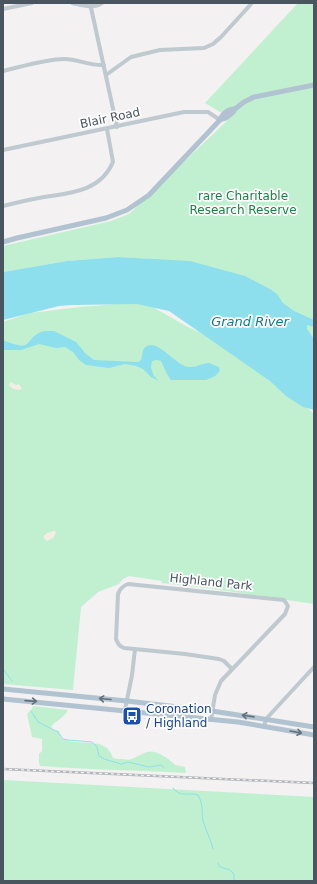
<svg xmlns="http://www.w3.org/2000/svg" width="317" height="884" font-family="'DejaVu Sans',sans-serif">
<rect width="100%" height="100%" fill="#f3f1f1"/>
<g fill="#c0f0d0">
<path d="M298,3h16v346l-163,-90 -33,-2 -51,4 -64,11v-26l108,-25 18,-7 101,-96 -25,-15z"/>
<path d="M144,302l42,24 70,33 58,55v190l-107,-16 -46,-5 1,-2 -33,-5 -6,3 -4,5 -21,8 -17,15 -8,83 -70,-6v-362l27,-9 50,-6z"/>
<path d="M33,706l35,4c-4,8 -12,10 -17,17l1,2 7,2 2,7c16,10 45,-4 52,20 6,2 9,0 16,2 6,-2 12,-6 18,-8 8,-3 23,7 28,13l10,2 1,6c-49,-3 -97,-3 -146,-7l-1,-4v-8l3,-3v-12l-10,-2 -5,-23 5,-5z"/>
<path d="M3,780l311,17v84h-311z"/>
</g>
<g fill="#f4ede3">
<path d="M11,382l5,3 3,-1 3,5c-4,2 -11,0 -13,-4z"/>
<path d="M52,531h3l1,2 -3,5 -6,3 -3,-3v-3h2v-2l5,-1z"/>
</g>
<g fill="#8ddfed">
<path d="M118,257l72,4 55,15 25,13 7,5 6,9 11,8 20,9v7l-7,-2v4l7,10v71l-11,-3 -17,-11 -16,-15 -101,-70 -32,-7 -65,1 -13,1 -56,14v-48l64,-11z"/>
<path d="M44,331h10l22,11 10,12 8,6 44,2 3,-2c3,-10 0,-14 12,-15 13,4 27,23 37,22 7,0 13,-4 19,-4l10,4 1,4 -5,5 -9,4h-35l-4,-6 -6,-13 -4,-1 -5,1 -1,7 3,8 5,5 -8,-4 -8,-8 -7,-3 -11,-2 -16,4 -23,-3 -7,-5 -6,-8 -8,-5 -9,1 -17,-4 -18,6h-18v-10c33,14 19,-2 41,-9z"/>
</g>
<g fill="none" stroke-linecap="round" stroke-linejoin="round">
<g stroke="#8ddfed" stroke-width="1">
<path d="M3,669l9,12"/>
<path d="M31,711l7,11 20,10 5,7 5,1 24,2 5,5 2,9 5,3 17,5 7,-2 21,5 12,-2 3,3"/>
<path d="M173,788c7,10 15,4 25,7 6,11 3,15 5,26 2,8 8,18 10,28"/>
<path d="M218,863l2,4 10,3 4,4v7"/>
</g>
<g stroke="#bfc9d0" stroke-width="4">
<path d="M72,3c10,2 21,6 30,0"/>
<path d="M90,3l27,124"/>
<path d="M3,9l29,-6"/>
<path d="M3,71c17,-4 44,-12 61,-12 14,0 26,7 40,6"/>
<path d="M106,75l25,-18 29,-7 44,-2 9,-4 8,-7 31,-34"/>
<path d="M3,150l181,-38h24l12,8"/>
<path d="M3,206c12,-3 24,-6 36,-8 28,-5 61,-5 74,-36l-6,-33"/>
<path d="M125,710l7,-35 3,-26"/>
<path d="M211,720l4,-25 6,-14 64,-67 3,-8 -4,-6 -156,-16c-5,2 -8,4 -10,10l-2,45c2,5 3,7 8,9l61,6 34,5 5,2 8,8"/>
<path d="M264,727l2,-8 48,-52"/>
</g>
<g stroke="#b1c2d0" stroke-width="5">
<path d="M220,120l6,-2 7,-6 2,-3 9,-7 10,-5 60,-12"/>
<path d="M3,242l14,-4 89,-20 21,-8 22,-15 71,-75c3,-7 7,-11 15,-11"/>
<path d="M3,689l124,12 85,10 102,16"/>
<path d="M3,699l235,23 76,13"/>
</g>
<g stroke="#b3b7bb" stroke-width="2.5">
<path id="rail" d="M3,769l311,14"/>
</g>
<use href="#rail" stroke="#fff" stroke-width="1" stroke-dasharray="3" stroke-linecap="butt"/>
</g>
<defs><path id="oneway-shaft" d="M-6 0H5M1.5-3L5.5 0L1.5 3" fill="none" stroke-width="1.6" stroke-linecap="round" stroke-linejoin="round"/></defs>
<g stroke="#63717b">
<use href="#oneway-shaft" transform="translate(105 699) rotate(-175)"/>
<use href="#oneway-shaft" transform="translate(31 701) rotate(4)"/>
<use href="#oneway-shaft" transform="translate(248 716) rotate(-172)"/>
<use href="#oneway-shaft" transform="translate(296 732) rotate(10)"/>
</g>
<defs>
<g id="bus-square" transform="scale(1)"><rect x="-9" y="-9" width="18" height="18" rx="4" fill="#1a4fb4" stroke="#fff"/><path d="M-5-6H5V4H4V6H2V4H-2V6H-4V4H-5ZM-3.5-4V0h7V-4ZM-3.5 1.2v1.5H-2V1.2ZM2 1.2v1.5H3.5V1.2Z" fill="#fff"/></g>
</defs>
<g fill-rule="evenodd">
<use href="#bus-square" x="132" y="716"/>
</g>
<g text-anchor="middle" stroke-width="3.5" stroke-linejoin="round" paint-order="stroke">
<g font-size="12" fill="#49565f" stroke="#fff">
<text transform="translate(110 118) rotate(-12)" y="4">Blair Road</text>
<text transform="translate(211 582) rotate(6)" y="4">Highland Park</text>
</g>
<g font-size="12" fill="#178346" stroke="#fff">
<text x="243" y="200">rare Charitable<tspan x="243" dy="14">Research Reserve</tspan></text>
</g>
<g font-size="12" fill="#164399" stroke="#fff" text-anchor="start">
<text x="146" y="713">Coronation<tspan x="146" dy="14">/ Highland</tspan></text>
</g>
<g font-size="13" font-style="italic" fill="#0c7c8f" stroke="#fff">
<text x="250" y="326">Grand River</text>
</g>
</g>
<rect width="317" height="884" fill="none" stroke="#49565f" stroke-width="8"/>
</svg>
